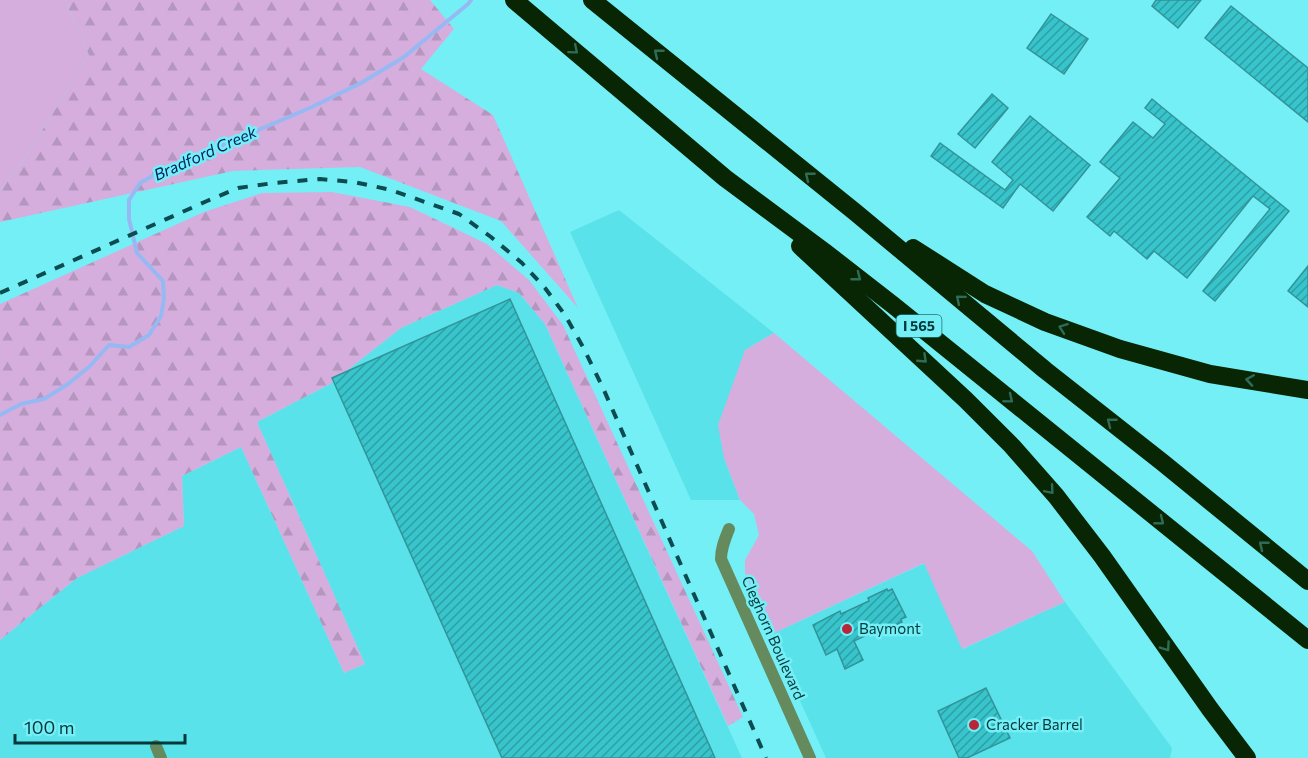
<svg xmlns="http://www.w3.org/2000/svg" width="1308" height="758" font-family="Commissioner,sans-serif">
<defs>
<pattern id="forest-firs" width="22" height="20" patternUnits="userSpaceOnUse" patternTransform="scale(1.5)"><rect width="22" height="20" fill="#d5aede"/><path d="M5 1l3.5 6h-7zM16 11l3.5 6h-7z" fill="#b596bf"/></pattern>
<pattern id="building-hatch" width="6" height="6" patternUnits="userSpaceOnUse" patternTransform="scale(1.5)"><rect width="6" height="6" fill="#37c4cb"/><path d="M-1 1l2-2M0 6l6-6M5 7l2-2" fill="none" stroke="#2ca0a6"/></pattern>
</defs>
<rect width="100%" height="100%" fill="#75eff6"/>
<g fill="#59e2e9">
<path d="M619,210l155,123 -29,17 -21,108 16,42h-49l-121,-268z"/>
<path d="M497,285l22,8 26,31 197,434h-742v-118l77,-62 107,-52 -2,-50 59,-29 103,226 21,-9 -108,-242 73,-38 71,-56z"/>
<path d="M925,563l38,86 102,-47 107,146 -2,10h-344l-56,-123z"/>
</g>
<g fill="#d5aede">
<path d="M0,0h65l24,55 -66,106 -23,29z"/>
<path d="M774,333l258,218 33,51 -103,47 -38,-86 -154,72 -25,-62v-13l14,-25 -5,-21 -14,-14 -16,-42 -6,-33 27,-75z"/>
</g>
<g fill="url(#forest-firs)">
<path d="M65,0h365l24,29 -33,40 72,46 85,193 -77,-87 -141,-54 -127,4 -233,51v-32l23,-29 66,-106z"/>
<path d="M332,192l78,15 77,37 42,36 34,45 180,392 -15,9 -183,-402 -26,-31 -22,-8 -96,43 -71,56 -73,38 108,242 -21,9 -103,-226 -59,29 2,50 -107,52 -77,62v-336l204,-92 58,-19z"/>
</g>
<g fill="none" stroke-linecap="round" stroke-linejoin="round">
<path stroke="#96b9f3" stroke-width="4" d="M0,415l21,-11 23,-5 24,-15 22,-18 19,-21 20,2 20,-12 12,-19 3,-17 -1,-18 -26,-28 -8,-34v-19l11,-17 18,-10 154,-66 49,-24 43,-26 64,-53 3,-4"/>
</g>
<g fill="url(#building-hatch)" stroke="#339398" stroke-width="1.5">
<path d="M1156,0h45l-23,28 -26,-22z"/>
<path d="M1231,6l77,62v54l-103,-84z"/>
<path d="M1051,14l37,25 -24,35 -37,-26z"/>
<path d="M992,94l16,14 -33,40 -17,-14z"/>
<path d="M1152,99l137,112 -74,90 -12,-10 67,-82 -17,-13 -66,82 -33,-27 -7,8 -33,-28 -4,5 -23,-19 33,-39 -20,-16 33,-40 20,16 12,-14 -20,-16z"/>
<path d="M1030,116l60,49 -37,46 -33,-27 -17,24 -72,-52 9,-13 65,47 8,-10 -21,-18z"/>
<path d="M1308,266v41l-20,-16z"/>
<path d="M510,299l205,459h-213l-170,-380z"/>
<path d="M887,589l1,2 4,-2 14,28 -5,2 1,3 -19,9 -2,-3 -27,13 9,19 -18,9 -8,-20 -11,6 -13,-30 27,-14 1,3 28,-13 -1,-3z"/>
<path d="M986,688l24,50 -43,20h-8l-21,-47z"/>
</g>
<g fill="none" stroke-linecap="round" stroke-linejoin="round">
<g stroke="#658a5d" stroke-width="12">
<path d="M729,529c-4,10 -8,19 -8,30l89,199"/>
<path d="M156,746l5,12"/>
</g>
<g stroke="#082603" stroke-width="18">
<path d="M514,0l211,178 101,75 67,52 415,335"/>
<path d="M592,0l263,212 190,158 117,92 146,119"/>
<path d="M800,246l166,154 46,46 44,50 46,60 108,153 37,49"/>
<path d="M913,248l72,46 60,28 75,27 90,25 98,16"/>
</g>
<path stroke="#0c4b4f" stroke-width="4" stroke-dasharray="10 10" stroke-linecap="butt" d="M0,293l207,-92 31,-13 36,-5 46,-4 34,3 37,8 68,24 32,23 31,26 23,25 20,27 18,32 20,41 163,370"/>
</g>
<defs><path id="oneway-chevron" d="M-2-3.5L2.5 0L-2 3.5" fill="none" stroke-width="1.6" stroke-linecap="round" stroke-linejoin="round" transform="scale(1.5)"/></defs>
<g stroke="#2e6c58">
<use href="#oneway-chevron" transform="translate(574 50) rotate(40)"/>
<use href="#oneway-chevron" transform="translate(658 53) rotate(-141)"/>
<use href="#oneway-chevron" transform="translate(809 176) rotate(-141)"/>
<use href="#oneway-chevron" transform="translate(857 277) rotate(38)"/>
<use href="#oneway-chevron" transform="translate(960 299) rotate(-140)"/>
<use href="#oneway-chevron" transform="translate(1063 328) rotate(-160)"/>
<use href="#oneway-chevron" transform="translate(923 359) rotate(43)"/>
<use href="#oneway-chevron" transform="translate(1250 380) rotate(-171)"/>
<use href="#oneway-chevron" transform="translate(1009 399) rotate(39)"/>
<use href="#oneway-chevron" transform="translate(1111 422) rotate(-142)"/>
<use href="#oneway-chevron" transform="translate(1050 490) rotate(49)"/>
<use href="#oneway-chevron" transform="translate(1160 521) rotate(39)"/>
<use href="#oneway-chevron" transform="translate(1263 545) rotate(-141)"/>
<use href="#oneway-chevron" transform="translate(1166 647) rotate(55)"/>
</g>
<g fill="#b72538" stroke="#75eff6" stroke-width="2">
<circle cx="847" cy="629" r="6"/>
<circle cx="974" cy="725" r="6"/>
</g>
<g text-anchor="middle" stroke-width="5" stroke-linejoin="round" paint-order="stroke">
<rect fill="#75eff6" stroke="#237074" stroke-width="1.5" x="896.5" y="315" width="45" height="22" rx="4.5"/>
<g font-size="14" font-weight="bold" fill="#00393c">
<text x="919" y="331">I 565</text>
</g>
<g font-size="15" fill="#00393c" stroke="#75eff6" text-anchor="start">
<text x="859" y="634">Baymont</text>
<text x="986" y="730">Cracker Barrel</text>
</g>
<g font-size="15" fill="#00393c" stroke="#75eff6">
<text transform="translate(773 638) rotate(66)" y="5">Cleghorn Boulevard</text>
</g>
<g font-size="16" font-style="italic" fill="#002361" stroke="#75eff6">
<text transform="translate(205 153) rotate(-24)" y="6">Bradford Creek</text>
</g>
</g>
<path d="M15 734v9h170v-9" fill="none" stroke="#00393c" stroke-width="3"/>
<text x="24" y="734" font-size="18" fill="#00393c" stroke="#75eff6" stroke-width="4.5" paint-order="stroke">100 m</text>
</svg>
